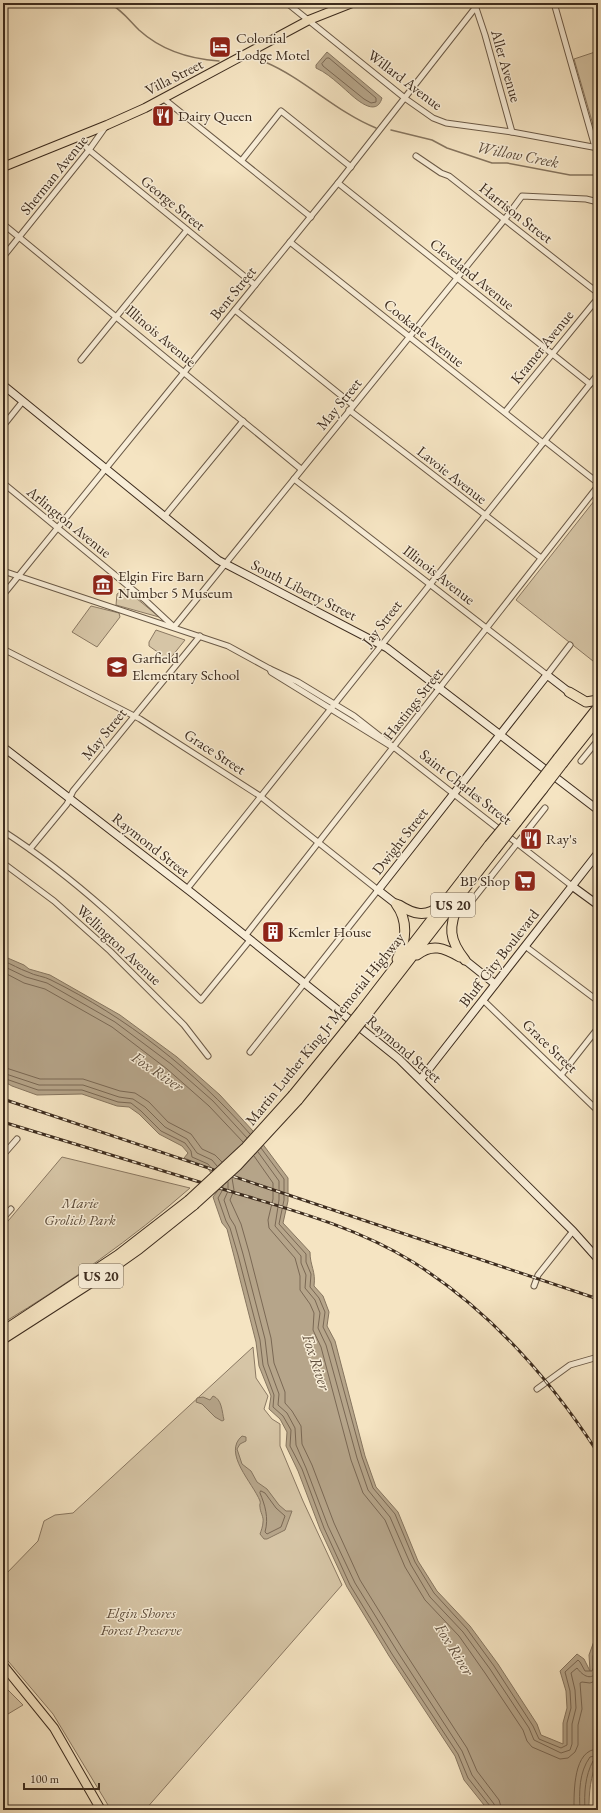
<svg xmlns="http://www.w3.org/2000/svg" width="601" height="1813" font-family="'EB Garamond',serif">
<rect width="100%" height="100%" fill="#f5e4c2"/>
<filter id="stains"><feTurbulence type="fractalNoise" baseFrequency=".005" numOctaves="4"/><feColorMatrix values="0 0 0 0 .2 0 0 0 0 .09 0 0 0 0 .02 0 0 0 .5 -.17"/></filter>
<radialGradient id="worn" r=".72"><stop offset=".6" stop-color="#630" stop-opacity="0"/><stop offset="1" stop-color="#630" stop-opacity=".3"/></radialGradient>
<g fill="#d6c5a6" stroke="#8a7862">
<path d="M598,51v91l-24,-83z"/>
<path d="M598,496v169l-82,-65z"/>
<path d="M125,589l33,27 1,1 -43,-12 1,-11z"/>
<path d="M91,606l28,7 1,4 -23,30 -25,-15z"/>
<path d="M156,630l29,10 -16,20 -4,-2 -7,4 -3,-3 4,-6 -10,-7v-4z"/>
<path d="M62,1157l128,31c-58,51 -121,95 -187,135v-96z"/>
<path d="M253,1347l3,31 12,18 -4,13 8,10 8,5v22l23,55 39,84 -197,225h-34l-58,-96 -50,-59v-78l35,-36 6,-20 11,-6 18,-2z"/>
<path d="M3,1685l20,20 -20,12z"/>
</g>
<g fill="#b6a58a" stroke="#86755f">
<path d="M327,52l55,46c-7,24 -34,-7 -43,-14 -7,-6 -14,-12 -23,-16v-3z"/>
<path d="M3,956l21,9 5,4 21,6 70,40 57,42 43,38 33,36 35,47v23l-5,22 27,29c0,14 6,19 4,34l9,10 6,16 -2,14 8,15 30,115 11,31 22,25 20,49 19,30 33,35 28,38 39,60 4,11 22,9v-21l4,-15 -1,-17 -6,-20 17,-17 7,5 6,12 -1,-16 9,-25v130c-8,17 -9,32 -9,50h-101l-24,-30 -9,-24 -66,-100 -42,-69 -27,-58 -22,-58 -12,-25 1,-14 -7,-13 -11,-10 2,-13 -12,-30 -3,-24 -22,-86 -7,-27 -5,-6 -9,-26 6,-8v-4l-12,-18 -23,-9 4,-5 -6,-7 -23,-12 -20,-20 -10,-7 -12,-1 -35,-12 -45,1 -25,-9 -9,-5z"/>
<path d="M213,1396c9,3 9,16 11,24l-2,1 -7,-4 -13,-13 -6,-2 1,-4 6,-1 7,3z"/>
<path d="M242,1436l4,1v4l-6,3 -3,5 5,15 9,7 6,11 10,7 12,16 7,6h6l-7,19 -18,9h-3l-4,-5c1,-3 3,-8 3,-12 1,-5 -3,-10 -3,-15 -1,-3 1,-3 0,-6 -7,-18 -38,-48 -18,-65z"/>
</g>
<g fill="none" stroke-linecap="round" stroke-linejoin="round">
<g stroke="#7a6854" stroke-width="1">
<path d="M327,58h2l47,40v4l-5,1 -7,-4 -41,-33 -1,-2z"/>
<path d="M3,961c9,3 16,8 25,11 7,4 16,4 23,8 75,37 144,91 199,154"/>
<path d="M3,966l23,11 21,6 68,39 56,42 42,37 34,37"/>
<path d="M3,972l21,11 21,6 67,38 55,42 42,37 34,36"/>
<path d="M3,1067l37,12h43l37,12 15,2 14,9 19,20 23,12 11,15 13,6 7,7"/>
<path d="M3,1073l36,12h44l36,12 14,2 12,8 20,20 22,12 10,14 15,7 5,6"/>
<path d="M3,1078l35,12h44l36,12 13,1 10,8 20,20 24,12 6,8 1,6 16,7 5,6"/>
<path d="M261,1148l23,31v21l-5,24 27,30v8l5,12 -1,13 9,11 6,14 -2,15 8,16 31,114 11,31 22,26 20,48 19,31 33,36 27,37 39,60 6,13 22,9 6,-3v-22l4,-15 -1,-17 -5,-19 13,-12 2,2 5,9h7l1,-3v-12l5,-12"/>
<path d="M258,1152l21,29v19l-4,26 26,30v7l5,12 -1,13 10,12 5,13 -2,15 8,17 31,113 11,32 22,27 21,48 19,32 33,35 27,37 39,59 5,12 27,13 9,-3 2,-6v-20l4,-16 -1,-18 -4,-17 6,-5c6,8 15,14 21,2"/>
<path d="M254,1156l19,27v16l-5,21 1,8 26,30 5,18v14l10,14 4,9 -1,17 8,17 30,113 12,33 22,27 20,47 20,33 34,36 26,37 38,57 4,11 5,6 28,12 8,-1 7,-6 3,-7v-20l4,-16 -2,-26 2,-1 8,1 8,-3"/>
<path d="M232,1178l2,12 -4,10 11,24 8,28 22,86 3,25 11,29v11l7,8 9,15 1,18 10,21 22,58 26,57 42,68 65,100 10,23 22,29 3,10"/>
<path d="M228,1182v9l-4,9 6,18 5,8 8,28 22,85 3,25 11,30 -1,11 9,8 8,15 1,17 10,23 22,58 27,57 42,68 65,100 10,24 22,29 2,6"/>
<path d="M223,1186l-1,5 -4,7 8,23 4,7 8,27 22,85 3,25 11,30 -1,12 10,9 8,14 -1,16 12,23 22,59 26,57 42,69 66,100 10,24 22,28 1,4"/>
<path d="M261,1491l4,2 11,15 9,8 -4,11 -14,7 -2,-2c4,-14 0,-27 -5,-39z"/>
<path d="M574,1810c0,-18 -1,-61 24,-61"/>
<path d="M580,1810c-1,-18 -1,-38 10,-53l8,-2"/>
<path d="M585,1810c-1,-17 0,-34 8,-49l5,-1"/>
</g>
<g stroke="#86755f" stroke-width="1.5">
<path d="M109,3c13,7 20,17 30,27 22,20 51,29 80,31"/>
<path d="M265,62c40,17 71,50 111,66"/>
<path d="M391,130l41,10 15,8 45,15h15l63,12h28"/>
</g>
<g stroke="#6b5a47" stroke-width="7">
<g id="street">
<path d="M287,3l119,96 27,19 13,5 66,9 86,16"/>
<path d="M554,3l41,144"/>
<path d="M476,8l9,27 27,97"/>
<path d="M164,99l147,118"/>
<path d="M77,137l12,13 166,135"/>
<path d="M416,156l25,17 8,3 149,117"/>
<path d="M242,160l39,-49 70,56"/>
<path d="M338,183l252,201"/>
<path d="M3,224l298,245"/>
<path d="M290,242l253,201"/>
<path d="M3,257l86,-107 17,-24"/>
<path d="M235,310l118,95"/>
<path d="M81,360l106,-130"/>
<path d="M349,410l192,148"/>
<path d="M505,412l93,-114"/>
<path d="M3,426l20,-25"/>
<path d="M545,441l53,42"/>
<path d="M294,479l253,196 23,-30"/>
<path d="M3,483l141,116 30,28 331,-408 17,-23 64,3 12,3"/>
<path d="M164,517l79,-96"/>
<path d="M3,571l225,75 42,23"/>
<path d="M3,595l335,-412 141,-180"/>
<path d="M3,649l137,70 120,77 118,94 -128,162"/>
<path d="M394,748l-123,-76 -1,-3 28,13 56,34 105,82 113,88"/>
<path d="M581,761l17,-21"/>
<path d="M3,831c73,47 136,108 198,169l49,-60"/>
<path d="M30,849l37,-45 6,-13 127,-155"/>
<path d="M3,863l51,38 56,50 74,74 24,31"/>
<path d="M187,889l411,-515"/>
<path d="M463,912l82,-104"/>
<path d="M245,936l353,-450"/>
<path d="M525,946l73,55"/>
<path d="M483,1000l115,111"/>
<path d="M561,1075l37,-47"/>
<path d="M3,1155l14,-16"/>
<path d="M3,1218l8,-9"/>
<path d="M534,1286l4,-11 35,-44"/>
<path d="M537,1389l33,-24 28,-8"/>
</g>
</g>
<g stroke="#3d2c1e" stroke-width="9">
<g id="secondary">
<path d="M3,385l215,175 169,88 211,162"/>
<path d="M3,747l189,146 207,166 174,172 25,28"/>
<path d="M572,886l26,19"/>
<path d="M396,904l-18,-14 169,-215 22,17"/>
<path d="M465,960l30,24"/>
<path d="M421,1079l177,-226"/>
</g>
</g>
<g stroke="#3d2c1e" stroke-width="10">
<g id="primary">
<path d="M3,167l104,-42 38,-17 164,-88 43,-17"/>
<path d="M3,1665l51,63 47,82"/>
</g>
</g>
<g stroke="#3d2c1e" stroke-width="11">
<g id="highway">
<path d="M569,692l17,10 12,-2"/>
<path d="M558,758l40,-51"/>
<path d="M563,763l35,-44"/>
<path d="M512,817l25,-32"/>
<path d="M517,822l26,-33"/>
<path d="M459,903c-11,24 -10,37 6,57"/>
<path d="M396,904c12,16 11,37 1,55"/>
<path d="M399,905c14,9 27,13 41,1"/>
<path d="M417,955c15,-12 27,-7 43,2"/>
<path d="M361,1011l128,-166"/>
<path d="M366,1016l129,-166"/>
<path d="M293,1095l52,-64"/>
<path d="M298,1100l53,-65"/>
<path d="M3,1331l115,-76 71,-55"/>
<path d="M3,1339l95,-61 41,-29 55,-44"/>
</g>
</g>
<use href="#street" stroke="#f8edd7" stroke-width="5"/>
<use href="#secondary" stroke="#f8edd7" stroke-width="7"/>
<use href="#primary" stroke="#f5e4c2" stroke-width="8"/>
<use href="#highway" stroke="#f5e4c2" stroke-width="9"/>
<g stroke="#3d2c1e" stroke-width="3">
<g id="rail">
<path d="M3,1099l595,200"/>
<path d="M3,1122c75,23 151,46 226,69 63,19 127,36 184,71 75,47 137,117 185,191"/>
</g>
</g>
<use href="#rail" stroke="#f8edd7" stroke-width="1.5" stroke-dasharray="4.5" stroke-linecap="butt"/>
<g stroke="#3d2c1e" stroke-width="11" stroke-linecap="butt">
<g id="highway-bridge">
<path d="M537,785l21,-27"/>
<path d="M543,789l20,-26"/>
<path d="M489,845l23,-28"/>
<path d="M495,850l22,-28"/>
<path d="M345,1031l16,-20"/>
<path d="M351,1035l15,-19"/>
<path d="M189,1200l57,-53 47,-52"/>
<path d="M194,1205l43,-39 61,-66"/>
</g>
</g>
<use href="#highway-bridge" stroke="#f5e4c2" stroke-width="9"/>
</g>
<defs>
<g id="hotel-square" transform="scale(1.15)"><rect x="-9" y="-9" width="18" height="18" rx="4" fill="#8f2418" stroke="#f8edd7"/><path d="M-6-4.5h1.5V1H6V5H4.5V3h-9V5H-6ZM-4 0a1.8 1.8 0 1 1 3.6 0ZM.5 0V-2.5h3Q6-2.5 6 0Z" fill="#fff"/></g>
<g id="restaurant-square" transform="scale(1.15)"><rect x="-9" y="-9" width="18" height="18" rx="4" fill="#8f2418" stroke="#f8edd7"/><path d="M-5-6h1v4h1v-4h1v4h1v-4h1v5L-1.5 .5V6h-2V.5L-5-1ZM5-6V6H3V1.5H1.5Q1.5-4 5-6Z" fill="#fff"/></g>
<g id="museum-square" transform="scale(1.15)"><rect x="-9" y="-9" width="18" height="18" rx="4" fill="#8f2418" stroke="#f8edd7"/><path d="M0-6L6-3V-2H-6V-3ZM-5-1h2V3h-2ZM-1-1h2V3h-2ZM3-1h2V3H3ZM-6 4H6V6H-6Z" fill="#fff"/></g>
<g id="school-square" transform="scale(1.15)"><rect x="-9" y="-9" width="18" height="18" rx="4" fill="#8f2418" stroke="#f8edd7"/><path d="M0-5L7-2L0 1L-7-2ZM-4 1L0 2.5L4 1V4Q0 6-4 4Z" fill="#fff"/></g>
<g id="supermarket-square" transform="scale(1.15)"><rect x="-9" y="-9" width="18" height="18" rx="4" fill="#8f2418" stroke="#f8edd7"/><path d="M-6-5.5h2.5l.6 2H6L4.5 2H-2.5L-4.4-4H-6ZM-1.5 3.2a1.3 1.3 0 1 0 .1 0ZM3 3.2a1.3 1.3 0 1 0 .1 0Z" fill="#fff"/></g>
<g id="building-square" transform="scale(1.15)"><rect x="-9" y="-9" width="18" height="18" rx="4" fill="#8f2418" stroke="#f8edd7"/><path d="M-4-6H4V6H1V3H-1V6H-4ZM-2.5-4.3h1.7v1.8h-1.7ZM.8-4.3h1.7v1.8H.8ZM-2.5-1h1.7V.8h-1.7ZM.8-1h1.7V.8H.8Z" fill="#fff"/></g>
</defs>
<g fill-rule="evenodd">
<use href="#hotel-square" x="220" y="47"/>
<use href="#restaurant-square" x="163" y="116"/>
<use href="#museum-square" x="103" y="585"/>
<use href="#school-square" x="117" y="667"/>
<use href="#restaurant-square" x="531" y="839"/>
<use href="#supermarket-square" x="525" y="881"/>
<use href="#building-square" x="273" y="932"/>
</g>
<g text-anchor="middle" stroke-width="3" stroke-linejoin="round" paint-order="stroke">
<g fill="#f8edd7" stroke="#756656" stroke-width="1">
<rect x="431" y="893" width="44" height="24" rx="3"/>
<rect x="79" y="1264" width="44" height="24" rx="3"/>
</g>
<g font-size="14" font-weight="bold" fill="#3d2c1e">
<text x="453" y="910">US 20</text>
<text x="101" y="1281">US 20</text>
</g>
<g font-size="15" fill="#3d2c1e" stroke="#f8edd7" text-anchor="start">
<text x="236" y="43">Colonial<tspan x="236" dy="17">Lodge Motel</tspan></text>
<text x="178" y="121">Dairy Queen</text>
<text x="118" y="581">Elgin Fire Barn<tspan x="118" dy="17">Number 5 Museum</tspan></text>
<text x="132" y="663">Garfield<tspan x="132" dy="17">Elementary School</tspan></text>
<text x="546" y="844">Ray's</text>
<text x="510" y="886" text-anchor="end">BP Shop</text>
<text x="288" y="937">Kemler House</text>
</g>
<g font-size="15" fill="#3d2c1e" stroke="#f8edd7">
<text transform="translate(506 66) rotate(74)" y="5">Aller Avenue</text>
<text transform="translate(174 77) rotate(-27)" y="5">Villa Street</text>
<text transform="translate(405 80) rotate(37)" y="5">Willard Avenue</text>
<text transform="translate(54 175) rotate(-51)" y="5">Sherman Avenue</text>
<text transform="translate(173 203) rotate(39)" y="5">George Street</text>
<text transform="translate(516 213) rotate(38)" y="5">Harrison Street</text>
<text transform="translate(472 274) rotate(39)" y="5">Cleveland Avenue</text>
<text transform="translate(233 293) rotate(-51)" y="5">Bent Street</text>
<text transform="translate(424 333) rotate(39)" y="5">Cookane Avenue</text>
<text transform="translate(161 336) rotate(40)" y="5">Illinois Avenue</text>
<text transform="translate(542 347) rotate(-51)" y="5">Kramer Avenue</text>
<text transform="translate(339 404) rotate(-51)" y="5">May Street</text>
<text transform="translate(452 475) rotate(38)" y="5">Lavoie Avenue</text>
<text transform="translate(69 522) rotate(39)" y="5">Arlington Avenue</text>
<text transform="translate(439 575) rotate(38)" y="5">Illinois Avenue</text>
<text transform="translate(304 590) rotate(27)" y="5">South Liberty Street</text>
<text transform="translate(382 623) rotate(-52)" y="5">Jay Street</text>
<text transform="translate(413 704) rotate(-52)" y="5">Hastings Street</text>
<text transform="translate(104 734) rotate(-51)" y="5">May Street</text>
<text transform="translate(215 752) rotate(33)" y="5">Grace Street</text>
<text transform="translate(466 787) rotate(38)" y="5">Saint Charles Street</text>
<text transform="translate(400 841) rotate(-52)" y="5">Dwight Street</text>
<text transform="translate(151 845) rotate(38)" y="5">Raymond Street</text>
<text transform="translate(119 945) rotate(43)" y="5">Wellington Avenue</text>
<text transform="translate(499 958) rotate(-52)" y="5">Bluff City Boulevard</text>
<text transform="translate(325 1029) rotate(-51)" y="5">Martin Luther King Jr Memorial Highway</text>
<text transform="translate(550 1046) rotate(44)" y="5">Grace Street</text>
<text transform="translate(404 1049) rotate(41)" y="5">Raymond Street</text>
</g>
<g font-size="15" font-style="italic" fill="#5c4b39" stroke="#f8edd7">
<text x="80" y="1208">Marie<tspan x="80" dy="17">Grolich Park</tspan></text>
<text x="141" y="1618">Elgin Shores<tspan x="141" dy="17">Forest Preserve</tspan></text>
</g>
<g font-size="16" font-style="italic" fill="#61503e" stroke="#f8edd7">
<text transform="translate(518 154) rotate(11)" y="6">Willow Creek</text>
<text transform="translate(158 1071) rotate(34)" y="6">Fox River</text>
<text transform="translate(317 1362) rotate(72)" y="6">Fox River</text>
<text transform="translate(455 1649) rotate(58)" y="6">Fox River</text>
</g>
</g>
<rect width="601" height="1813" fill="none" stroke="#f5e4c2" stroke-width="16"/>
<rect x="4" y="4" width="593" height="1805" fill="none" stroke="#3d2c1e" stroke-width="2"/>
<rect x="8" y="8" width="585" height="1797" fill="none" stroke="#3d2c1e"/>
<path d="M24 1783v6h75v-6" fill="none" stroke="#3d2c1e" stroke-width="2"/>
<text x="30" y="1783" font-size="12" fill="#3d2c1e" stroke="#f8edd7" stroke-width="3" paint-order="stroke">100 m</text>
<rect width="100%" height="100%" filter="url(#stains)"/>
<rect width="100%" height="100%" fill="url(#worn)"/>
</svg>
